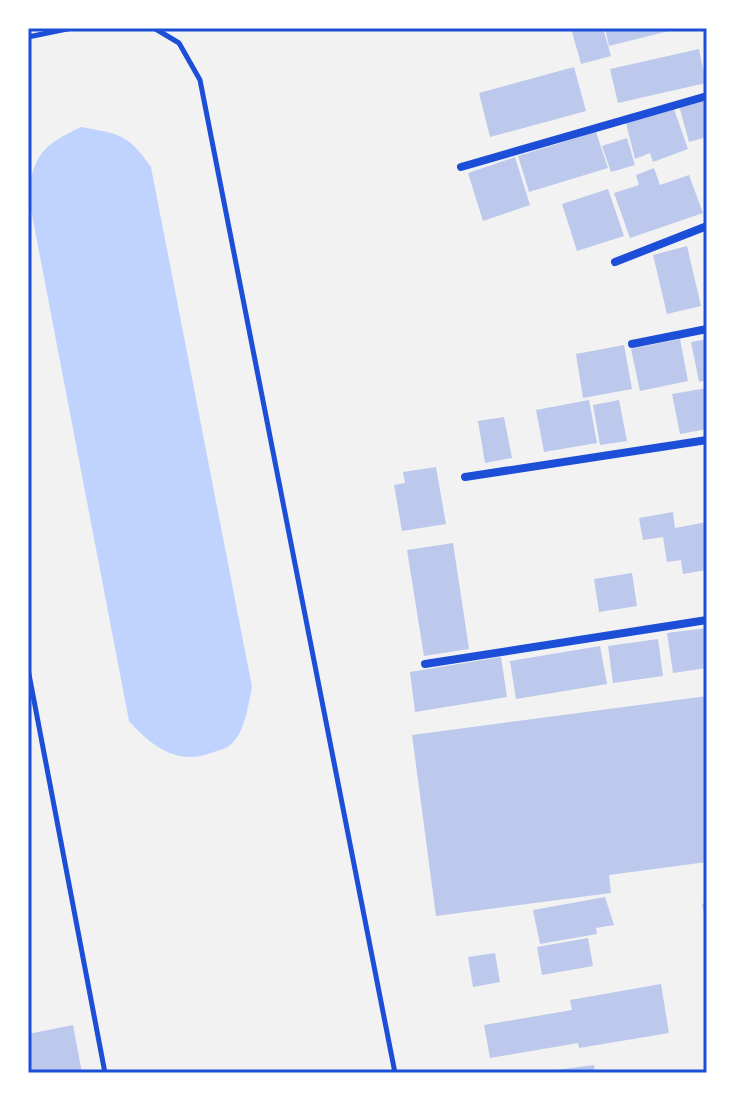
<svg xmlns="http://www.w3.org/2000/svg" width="735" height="1101" font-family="'PT Sans',sans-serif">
<rect width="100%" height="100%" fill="#f2f2f2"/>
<path fill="#bfd3fe" d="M81,127c39,7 47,7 70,40l101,520c-4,19 -7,47 -23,59 -4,3 -13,5 -18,7 -34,13 -61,-8 -82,-32l-101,-527c7,-42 16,-49 53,-67z"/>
<g fill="#bdc9ec">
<path d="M571,28h32l8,28 -30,8z"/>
<path d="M605,28h72v1l-68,17z"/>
<path d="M699,49l7,34 -88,20 -8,-34z"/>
<path d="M574,67l12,44 -96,26 -11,-44z"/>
<path d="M707,98v39l-18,5 -10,-36z"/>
<path d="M673,106l15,43 -35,13 -3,-9 -15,6 -9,-36z"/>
<path d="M596,132l12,36 -79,24 -11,-36z"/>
<path d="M627,138l8,27 -24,7 -9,-26z"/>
<path d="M515,157l15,48 -47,16 -15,-48z"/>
<path d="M654,168l6,17 29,-10 14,38 -73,25 -16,-45 25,-8 -3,-10z"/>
<path d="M608,189l16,47 -47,15 -15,-47z"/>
<path d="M687,246l14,60 -34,8 -14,-59z"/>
<path d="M680,339l8,42 -48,10 -9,-42z"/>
<path d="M707,339v41l-8,2 -8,-40z"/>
<path d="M624,345l8,44 -49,9 -7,-44z"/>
<path d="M707,388v41l-27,5 -8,-40z"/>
<path d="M589,400l8,43 -53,9 -8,-42z"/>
<path d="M619,400l8,41 -27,4 -7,-40z"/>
<path d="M504,417l8,41 -27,5 -7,-42z"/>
<path d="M436,467l10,57 -44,7 -8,-46 11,-2 -2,-11z"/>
<path d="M673,512l2,16 32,-6v48l-24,4 -2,-14 -14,2 -4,-25 -20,3 -4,-22z"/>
<path d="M453,543l16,106 -45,7 -17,-106z"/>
<path d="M632,573l5,33 -38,6 -5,-33z"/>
<path d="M707,628v40l-34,5 -6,-40z"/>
<path d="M658,639l5,37 -50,7 -5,-37z"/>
<path d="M600,646l7,38 -91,15 -6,-38z"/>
<path d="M501,657l6,40 -92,15 -5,-40z"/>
<path d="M707,696v166l-98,13 2,18 -175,23 -24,-181z"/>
<path d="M605,897l9,28 -18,3 1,6 -57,10 -7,-34z"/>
<path d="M707,903v22h-1l-4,-21z"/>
<path d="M588,938l5,28 -51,9 -5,-28z"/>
<path d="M495,953l5,29 -27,5 -5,-30z"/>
<path d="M661,984l8,49 -90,15 -1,-5 -88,15 -6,-33 88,-15 -2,-10z"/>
<path d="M73,1025l9,48h-54v-39z"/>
<path d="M594,1065l1,8h-46l-1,-2z"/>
</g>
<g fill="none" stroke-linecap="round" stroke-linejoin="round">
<g stroke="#1d4ed8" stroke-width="5">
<path d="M154,28l25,15 21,37 195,993"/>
<path d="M28,37l44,-9"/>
<path d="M28,669l77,404"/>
</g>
<g stroke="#1d4ed8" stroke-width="8">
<path d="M461,167l246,-71"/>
<path d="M615,262l92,-36"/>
<path d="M632,344l75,-15"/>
<path d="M465,477l242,-37"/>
<path d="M425,664l282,-44"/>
</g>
</g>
<rect width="735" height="1101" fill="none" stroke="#ffffff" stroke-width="60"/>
<rect x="30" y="30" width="675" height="1041" fill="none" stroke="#1d4ed8" stroke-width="3"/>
</svg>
